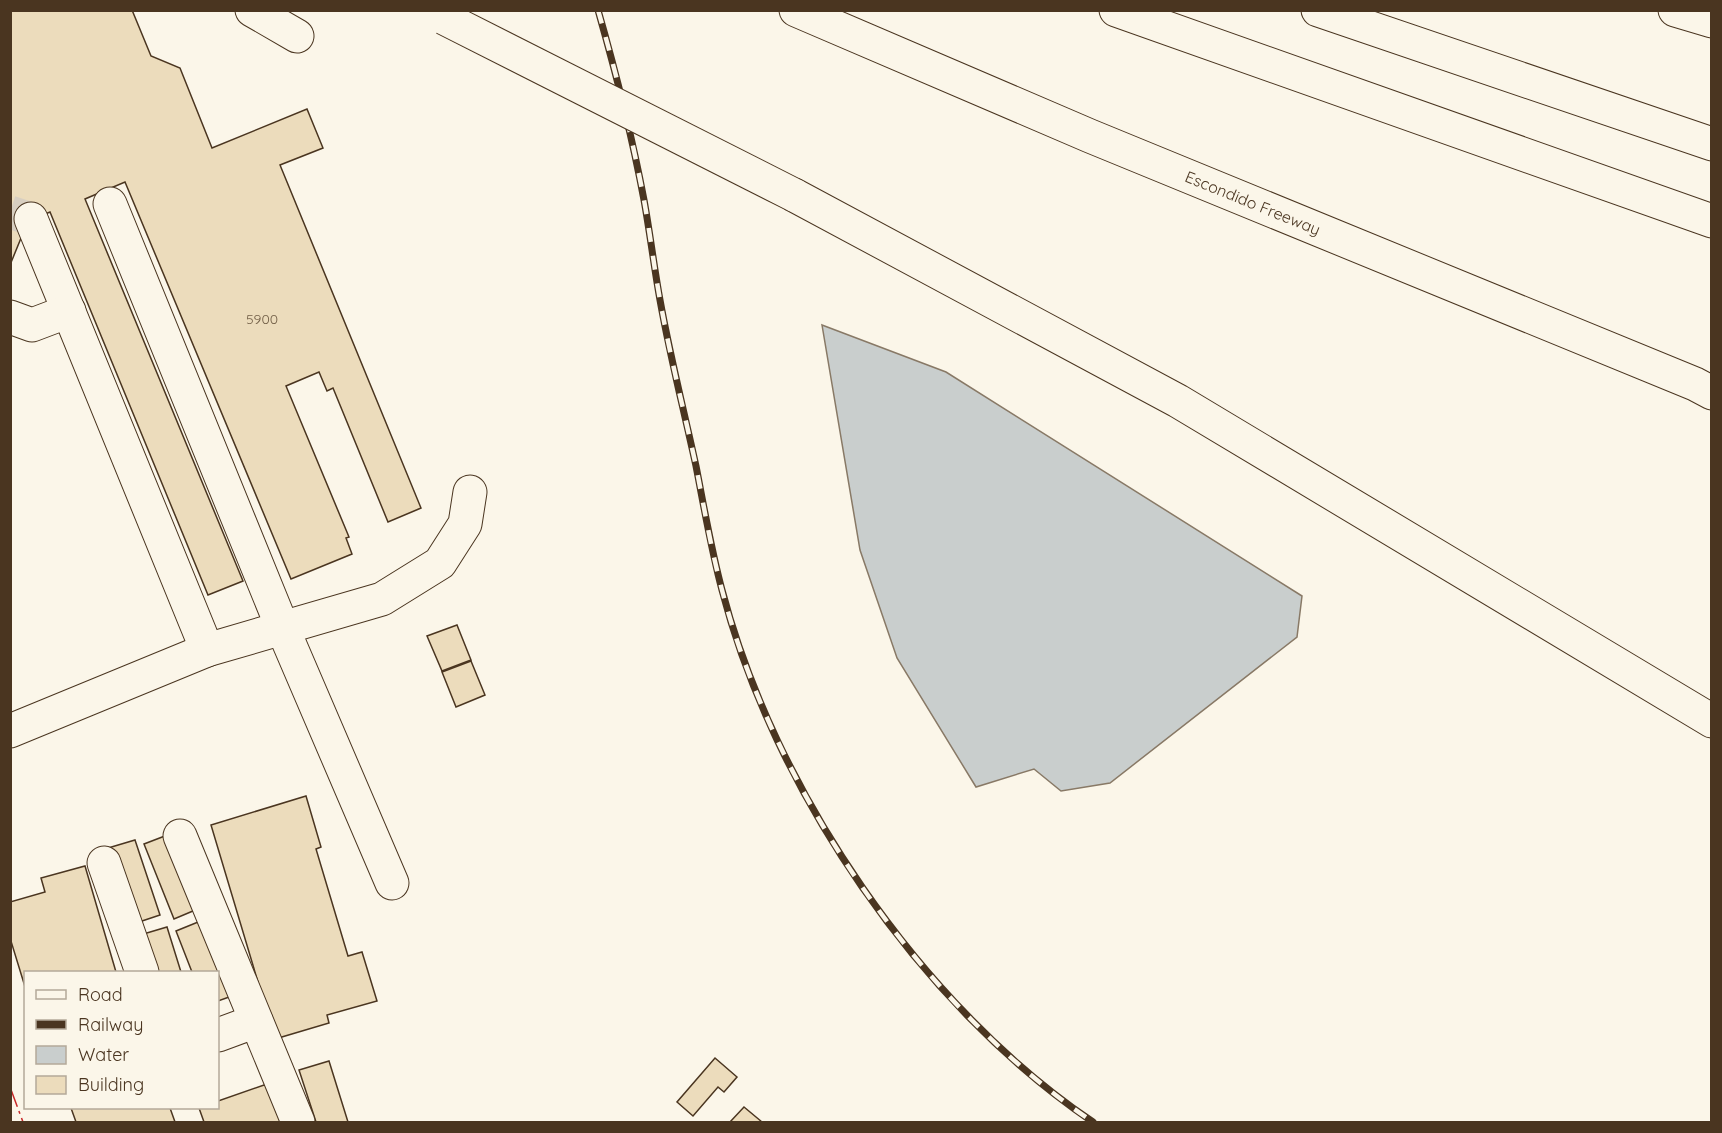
<svg xmlns="http://www.w3.org/2000/svg" width="1722" height="1133" font-family="Quicksand,sans-serif">
<rect width="100%" height="100%" fill="#fbf6e9"/>
<path fill="#c9cecd" stroke="#887966" stroke-width="1.5" d="M822,325l124,47 356,224 -5,41 -187,146 -49,8 -27,-22 -58,18 -79,-129 -37,-108z"/>
<g fill="#ecdcbc" stroke="#4a3520" stroke-width="1.5">
<path d="M10,10h122l19,46 29,12 32,80 95,-39 16,39 -43,17 141,343 -33,14 -55,-134 -6,3 -8,-19 -33,14 63,151 -3,1 6,16 -61,25 -166,-397 -40,17 158,382 -35,14 -158,-383 -22,9 -18,44z"/>
<path d="M457,625l14,35 -29,11 -15,-35z"/>
<path d="M471,661l14,34 -29,12 -14,-35z"/>
<path d="M306,796l15,51 -5,2 32,107 14,-4 15,49 -50,14 2,8 -54,16 -64,-214z"/>
<path d="M170,834l30,74 -26,11 -30,-75z"/>
<path d="M135,840l25,75 -27,9 -25,-76z"/>
<path d="M85,866l31,106h-90v18l-16,-52v-36l35,-10 -4,-14z"/>
<path d="M203,920l29,76 -14,5v-29h-26l-16,-41z"/>
<path d="M167,927l14,45h-30l-11,-37z"/>
<path d="M715,1058l22,19 -13,15 -6,-5 -25,29 -16,-14z"/>
<path d="M329,1061l19,61h-32l-17,-52z"/>
<path d="M267,1084l14,38h-77l-5,-14h19v-7z"/>
<path d="M744,1107l18,15h-32z"/>
<path d="M71,1108h99l5,14h-99z"/>
</g>
<g fill="none" stroke-linecap="round" stroke-linejoin="round">
<path stroke="#d8cfc1" stroke-width="33" stroke-dasharray="33 16" stroke-linecap="butt" d="M10,212l21,7"/>
<g stroke="#4a3520" stroke-width="35">
<g id="minor">
<path d="M252,10l45,26"/>
<path d="M110,204l173,425 109,254"/>
<path d="M31,219l176,431"/>
<path d="M10,317l22,8 37,-14"/>
<path d="M10,731l197,-81 175,-51 58,-36 25,-39 5,-32"/>
<path d="M180,836l118,286"/>
<path d="M104,863l38,109"/>
<path d="M218,1035l38,-14"/>
</g>
</g>
<g stroke="#4a3520" stroke-width="35">
<g id="highway">
<path id="s1" d="M796,10l294,126 605,248 17,9"/>
<path d="M1116,10l596,211"/>
<path d="M1318,10l394,134"/>
<path d="M1675,10l37,11"/>
<path d="M794,195l384,206 534,320"/>
</g>
</g>
<use href="#minor" stroke="#fbf6e9" stroke-width="33"/>
<use href="#highway" stroke="#fbf6e9" stroke-width="33"/>
<g stroke="#4a3520" stroke-width="7">
<path id="rail" d="M598,10c18,63 34,126 46,190 6,33 10,67 16,100 10,56 24,111 36,166 8,41 15,83 26,124 52,200 199,416 371,532"/>
</g>
<use href="#rail" stroke="#fbf6e9" stroke-width="4.5" stroke-dasharray="14" stroke-linecap="butt"/>
<g stroke="#4a3520" stroke-width="35" stroke-linecap="butt">
<path id="highway-bridge" d="M444,18l350,177"/>
</g>
<use href="#highway-bridge" stroke="#fbf6e9" stroke-width="33"/>
<path stroke="#c62828" stroke-width="1.5" stroke-dasharray="21 4.5 3 4.5" stroke-linecap="butt" d="M10,1087l13,35"/>
</g>
<g text-anchor="middle" stroke-width="4.5" stroke-linejoin="round" paint-order="stroke">
<g font-size="14" fill="#725f47">
<text x="262" y="324">5900</text>
</g>
<g font-size="16" fill="#4a3520" stroke="#fbf6e9">
<text dy="6" stroke="none"><textPath href="#s1" startOffset="496">Escondido Freeway</textPath></text>
</g>
</g>
<rect width="1722" height="1133" fill="none" stroke="#4a3520" stroke-width="24"/>
<rect x="24" y="971" width="195" height="138" fill="#fbf6e9" stroke="#b4a999" stroke-width="1.5"/>
<rect x="36" y="990" width="30" height="9" fill="#fbf6e9" stroke="#b4a999" stroke-width="1.5"/>
<text x="78" y="1001" font-size="18" fill="#4a3520">Road</text>
<rect x="36" y="1020" width="30" height="9" fill="#4a3520" stroke="#b4a999" stroke-width="1.5"/>
<text x="78" y="1031" font-size="18" fill="#4a3520">Railway</text>
<rect x="36" y="1046" width="30" height="18" fill="#c9cecd" stroke="#b4a999" stroke-width="1.5"/>
<text x="78" y="1061" font-size="18" fill="#4a3520">Water</text>
<rect x="36" y="1076" width="30" height="18" fill="#ecdcbc" stroke="#b4a999" stroke-width="1.5"/>
<text x="78" y="1091" font-size="18" fill="#4a3520">Building</text>
</svg>
